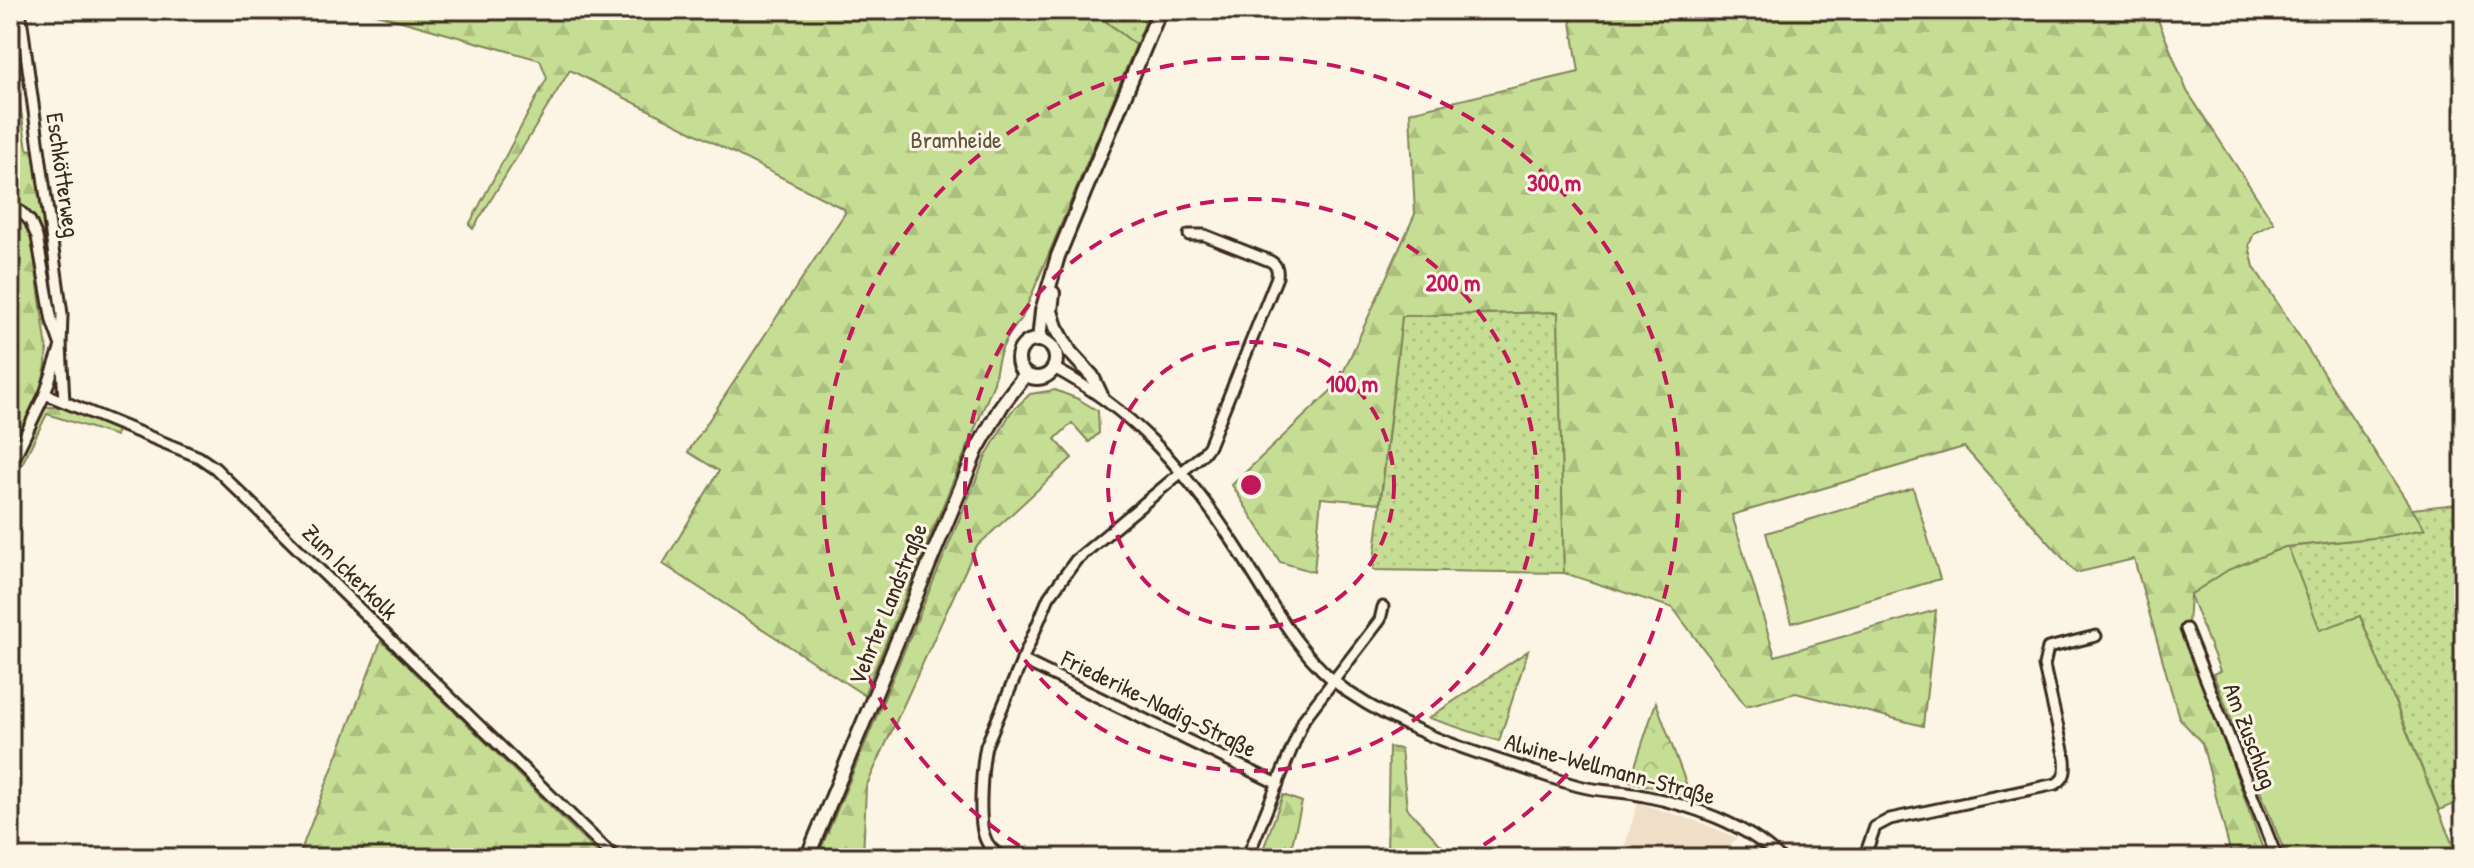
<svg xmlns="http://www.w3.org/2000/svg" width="2474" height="868" font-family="'Patrick Hand',sans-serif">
<defs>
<pattern id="grass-dots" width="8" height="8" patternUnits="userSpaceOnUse" patternTransform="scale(2)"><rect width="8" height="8" fill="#c6de94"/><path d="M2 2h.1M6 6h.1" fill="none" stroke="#abbf7f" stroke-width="1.8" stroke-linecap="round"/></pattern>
<pattern id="forest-firs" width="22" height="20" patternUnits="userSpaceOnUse" patternTransform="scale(2)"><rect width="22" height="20" fill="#c6de94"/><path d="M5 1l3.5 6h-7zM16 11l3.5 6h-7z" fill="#abbf7f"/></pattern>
<pattern id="park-crowns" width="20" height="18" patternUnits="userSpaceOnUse" patternTransform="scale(2)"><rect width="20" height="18" fill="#c6de94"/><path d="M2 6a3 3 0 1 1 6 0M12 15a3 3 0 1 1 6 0" fill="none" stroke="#abbf7f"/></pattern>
</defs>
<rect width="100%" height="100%" fill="#fcf5e5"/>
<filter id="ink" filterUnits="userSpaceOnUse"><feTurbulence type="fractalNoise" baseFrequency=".0125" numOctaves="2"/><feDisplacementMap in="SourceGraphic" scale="16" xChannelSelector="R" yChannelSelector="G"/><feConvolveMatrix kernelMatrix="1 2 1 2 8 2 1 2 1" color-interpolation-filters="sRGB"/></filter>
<g filter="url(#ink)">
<path fill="#efdfc8" d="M1638,803l61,19 38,16 -19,20h-97z"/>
<g fill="url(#grass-dots)" stroke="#808459" stroke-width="2">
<path d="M1091,10h59l-14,35z"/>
<path d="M1558,312l6,261 -191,-3 29,-254z"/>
<path d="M2464,503v297l-25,10 -79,-194 -40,15 -32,-84 94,-10 42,-8 -12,-20z"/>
<path d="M1528,651l-29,90 -70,-23z"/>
</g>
<g fill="url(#forest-firs)" stroke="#808459" stroke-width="2">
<path d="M10,10h5l10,67 -9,2 11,70 8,2 16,105 -17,1 13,92 -1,16 -5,22 -31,65z"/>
<path d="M362,10h729l45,35 -114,273c-20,24 -24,35 -28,65l-130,312 -201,-131 56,-93 -31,-19 157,-239 -1,-4 -274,-139 -97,159 -4,-4 78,-147 -7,-18z"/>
<path d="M1569,10h585l33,81 87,132 -20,10 -5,12 5,22 171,262 -43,8 -97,10 -95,48 -3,43 79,220h-34l-30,-115 -23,-25 -45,-159 -58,14 -112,-126 -232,68 43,141 161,-46 -13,116 -127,-33 -50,13 -73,-98 -109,-35 -6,-261 -156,4 -22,187 -59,-5 -7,74 -34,-10 -48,-77 106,-101 77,-170 -5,-102 169,-40z"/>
<path d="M1055,390l23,9 20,12 1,22 -10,9 -17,-19 -17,16 17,19 -96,89 -110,240 -3,71h-46l169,-402 25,-44 19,-18z"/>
<path d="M48,407h13l56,22 -1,7 -69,-22 -37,74v-14l29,-60z"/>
<path d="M381,641l15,13 207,204h-305z"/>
<path d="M1389,747l12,2 6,59 41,45 18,5h-75l-4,-5z"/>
<path d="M1283,795l19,7 -13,56h-29z"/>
</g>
<path fill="url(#park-crowns)" stroke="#808459" stroke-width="2" d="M1656,702l34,92 -3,2 -57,-15z"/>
<g fill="#c6de94" stroke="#808459" stroke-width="2">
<path d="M1913,488l27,91 -148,44 -26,-90z"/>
<path d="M2285,547h3l32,83 40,-14 98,242h-171l-74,-184 7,-3 -30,-76 38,-25z"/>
</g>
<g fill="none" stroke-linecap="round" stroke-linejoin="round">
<g stroke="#3b2a1e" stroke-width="15">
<g id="street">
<path d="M20,10l42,304 -1,32 3,55"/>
<path d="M10,206l11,6 9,9 7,16 15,84 9,25 -16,48 -35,73"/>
<path d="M1054,368c77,41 129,99 177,171 36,53 63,115 117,153 53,36 112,56 172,75 21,7 42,15 63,20 20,5 41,4 61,9 46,9 102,28 136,62"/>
<path d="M45,394l154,63 16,11 400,390"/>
<path d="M2186,629l91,229"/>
<path d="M1022,660l256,124"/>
<path d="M1004,858c-10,-6 -17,-12 -20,-23 -6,-18 -2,-70 2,-89l63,-149 27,-37 126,-105 7,-9 68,-169c1,-8 0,-12 -7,-16l-66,-26h-15"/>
<path d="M1247,858l57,-139 76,-99 3,-13"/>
<path d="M1864,858l11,-31 15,-8 166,-35c10,-6 10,-14 9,-25l-21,-93 4,-18 48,-12"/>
</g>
</g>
<g stroke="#3b2a1e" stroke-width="18">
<g id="secondary">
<path d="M1053,293l-2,18 5,16 14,25 22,24 9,19"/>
<circle cx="1037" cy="359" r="19"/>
<path d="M1039,340l3,-29 16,-55 102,-246"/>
<path d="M807,858l170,-409 25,-44 23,-30"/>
</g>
</g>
<use href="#street" stroke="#fcf5e5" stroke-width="9"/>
<use href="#secondary" stroke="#fcf5e5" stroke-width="12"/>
</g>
</g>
<g fill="none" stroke="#c2185b" stroke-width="4" stroke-dasharray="14 10">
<circle cx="1251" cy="485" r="143"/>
<circle cx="1251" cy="485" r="286"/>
<path d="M1040 858A428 428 0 1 1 1462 858"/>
</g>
<g text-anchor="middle" stroke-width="6" stroke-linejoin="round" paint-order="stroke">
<g font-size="24" fill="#5e573c" stroke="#fcf5e5">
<text x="956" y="148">Bramheide</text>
</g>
<g font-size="24" fill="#3b2a1e" stroke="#fcf5e5">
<text transform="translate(63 175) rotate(82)" y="8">Eschkötterweg</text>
<text transform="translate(350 572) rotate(45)" y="8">Zum Ickerkolk</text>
<text transform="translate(888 604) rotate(-68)" y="8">Vehrter Landstraße</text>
<text transform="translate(1159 704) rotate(26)" y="8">Friederike-Nadig-Straße</text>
<text transform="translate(2250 736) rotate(69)" y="8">Am Zuschlag</text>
<text transform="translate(1610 769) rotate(15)" y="8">Alwine-Wellmann-Straße</text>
</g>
</g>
<circle cx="1251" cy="485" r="12" fill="#c2185b" stroke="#fcf5e5" stroke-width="4"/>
<g font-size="24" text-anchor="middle" font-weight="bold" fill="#c2185b" stroke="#fcf5e5" stroke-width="6" stroke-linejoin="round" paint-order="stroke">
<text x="1554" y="191">300 m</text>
<text x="1453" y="291">200 m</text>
<text x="1352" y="392">100 m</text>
</g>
<rect width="2474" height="868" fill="none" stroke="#fcf5e5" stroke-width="40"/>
<rect x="20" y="20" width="2434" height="828" fill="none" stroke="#3b2a1e" stroke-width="3" filter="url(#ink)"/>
</svg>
